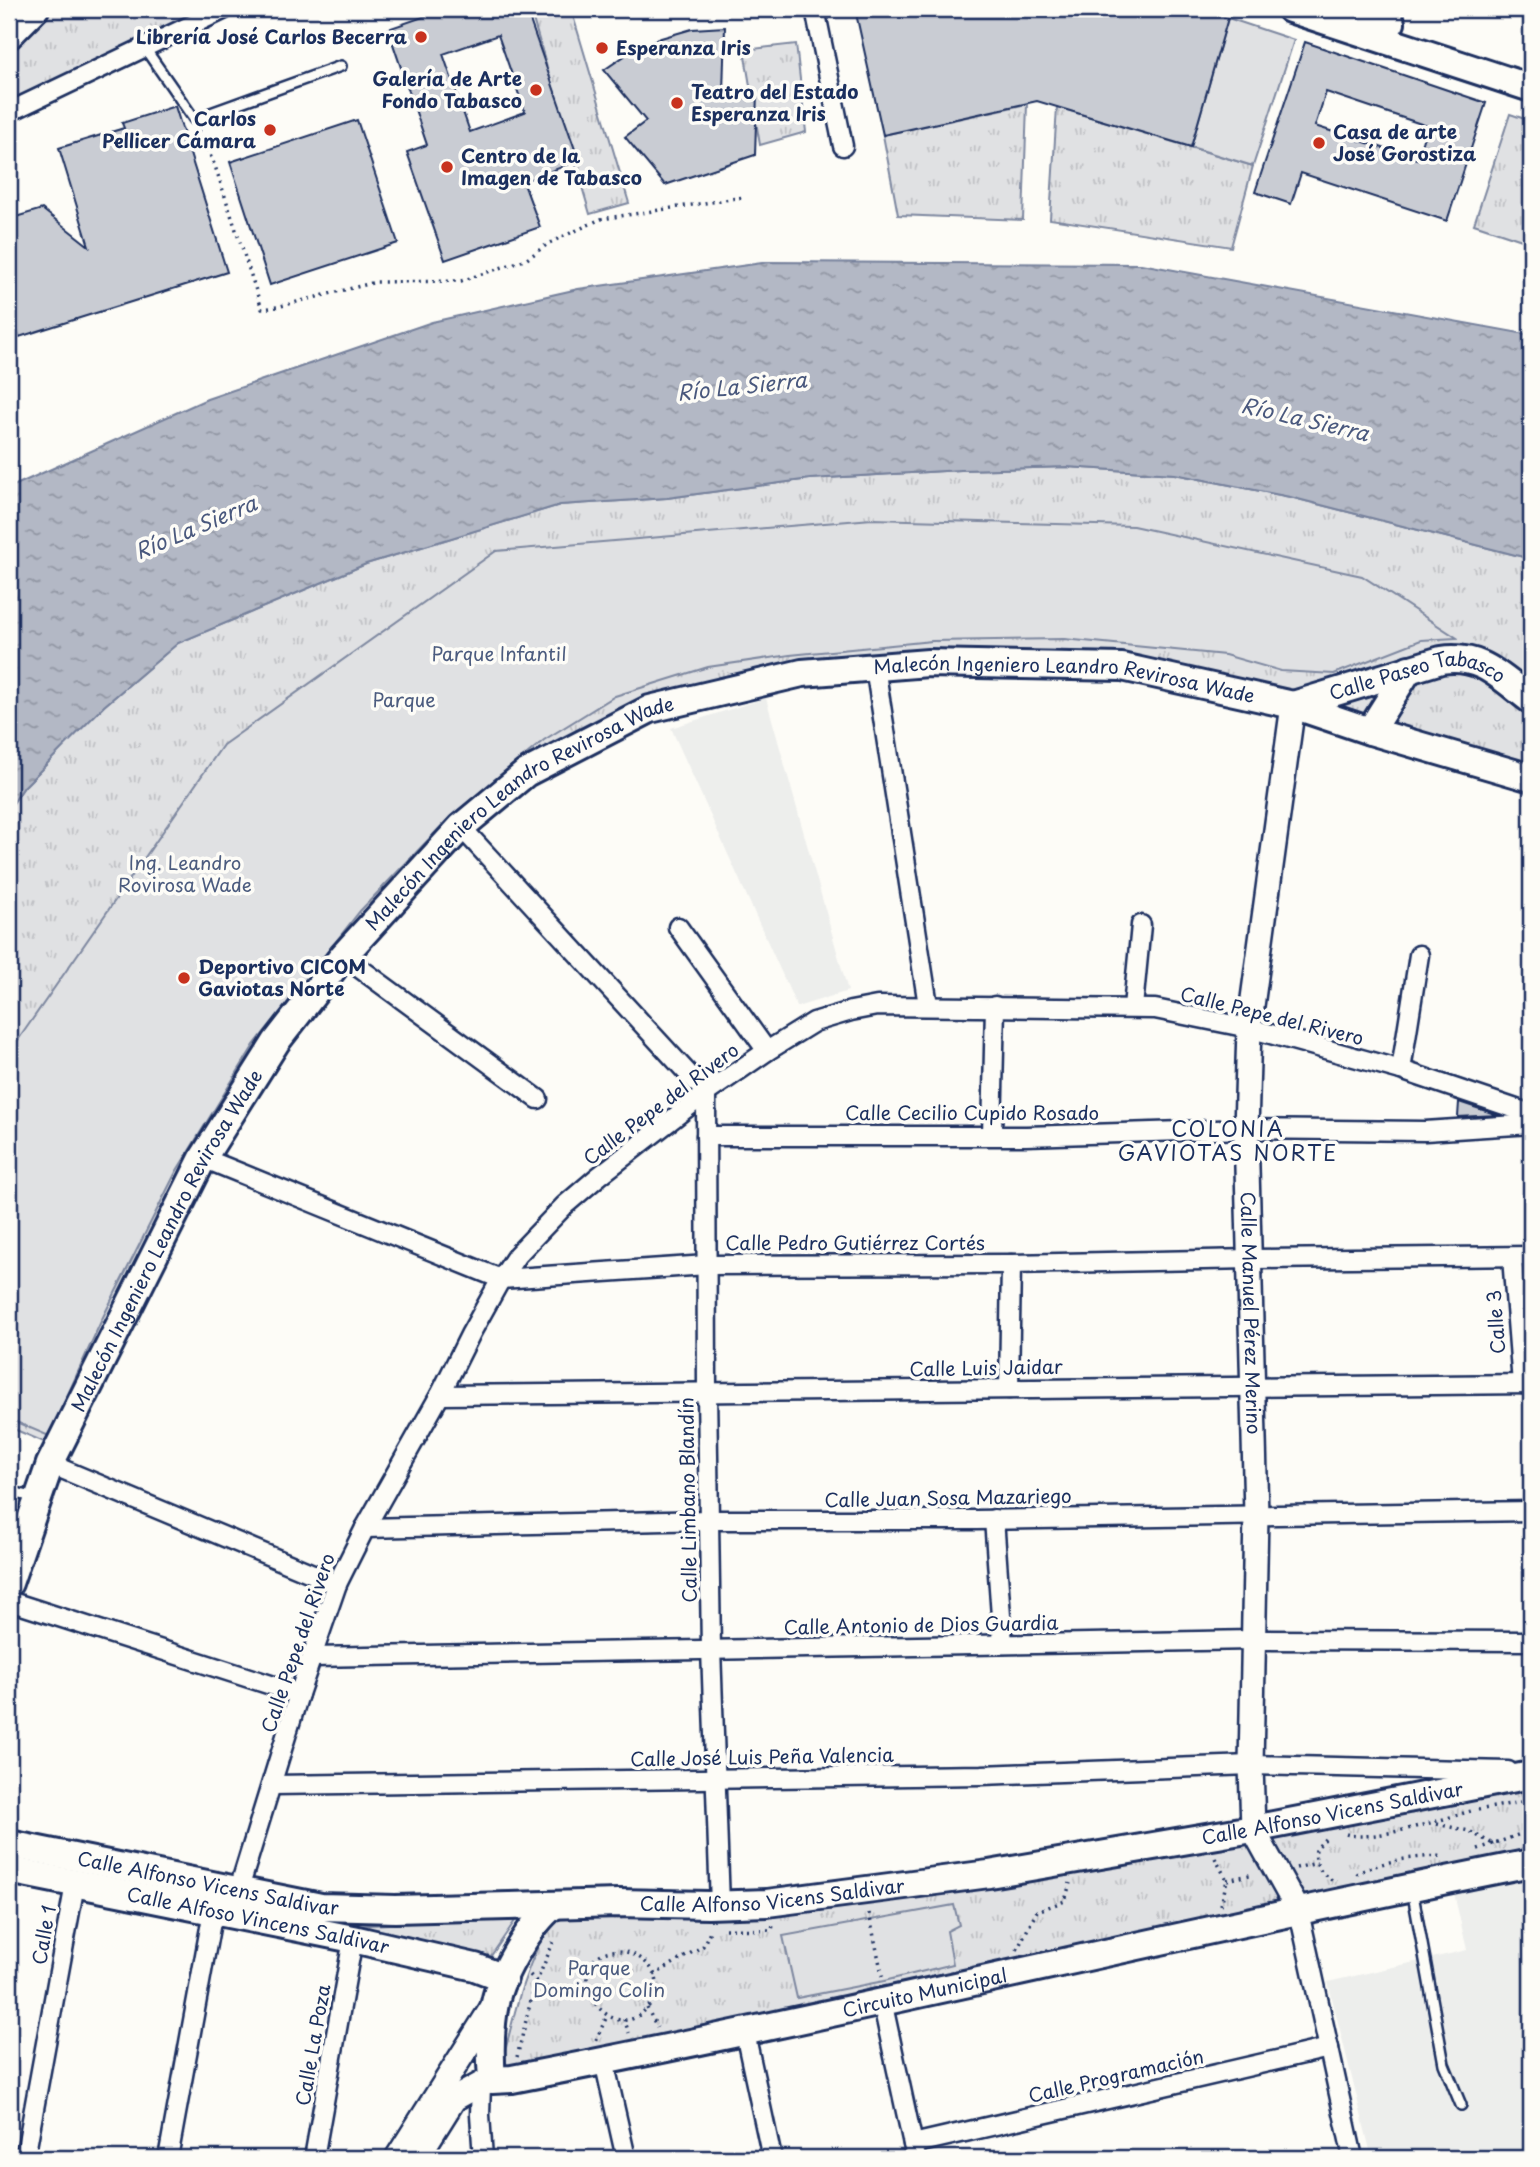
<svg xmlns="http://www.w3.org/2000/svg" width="1540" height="2167" font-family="'Playpen Sans',sans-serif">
<defs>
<pattern id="grass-tufts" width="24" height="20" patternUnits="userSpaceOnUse" patternTransform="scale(1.75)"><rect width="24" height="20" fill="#e0e1e3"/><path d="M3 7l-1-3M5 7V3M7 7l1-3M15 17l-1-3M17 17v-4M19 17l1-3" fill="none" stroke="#c0c1c5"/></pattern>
<pattern id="water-ripples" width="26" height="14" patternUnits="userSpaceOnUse" patternTransform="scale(1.75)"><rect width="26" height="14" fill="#b3b8c5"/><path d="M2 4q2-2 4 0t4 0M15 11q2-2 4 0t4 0" fill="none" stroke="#9196a3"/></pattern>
</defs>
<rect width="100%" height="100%" fill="#fdfcf7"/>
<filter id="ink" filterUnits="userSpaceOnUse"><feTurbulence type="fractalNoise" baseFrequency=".0143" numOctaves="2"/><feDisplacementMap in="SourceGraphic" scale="14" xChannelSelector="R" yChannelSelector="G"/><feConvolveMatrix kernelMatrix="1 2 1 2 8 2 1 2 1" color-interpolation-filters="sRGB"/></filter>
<g filter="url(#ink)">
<g fill="#edeeec">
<path d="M766,698l82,293 -51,16 -126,-279z"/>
<path d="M1531,1872v286h-159l-44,-176 139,-32 -14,-61z"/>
</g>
<g fill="url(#grass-tufts)" stroke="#7e88a0" stroke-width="2">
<path d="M35,9h190l-216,104v-77z"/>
<path d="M530,9h41l58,194 -39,11z"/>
<path d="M796,44l10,88 -46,13 -16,-95z"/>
<path d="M1027,104l-4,116 -125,-5 -15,-80z"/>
<path d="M1057,107l196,59 -22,81 -181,-28z"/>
<path d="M1510,114l21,7v122l-57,-19z"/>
<path d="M1067,467l107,7 116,23 241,62v219l-409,-111h-247l-225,42 -124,64 -250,269 -218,406 -49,-21v-618l15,-22 80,-81 74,-63 188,-79 194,-59 107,-7 143,-19 151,-9z"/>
<path d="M1531,1787v65l-230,57 -38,-74z"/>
<path d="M1246,1840l38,61 -784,172c13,-55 24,-111 56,-158z"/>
<path d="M517,1918l-26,38 -144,-30z"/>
</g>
<g fill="#e0e1e3" stroke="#7e88a0" stroke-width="2">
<path d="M1228,18l66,22 -41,126 -62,-19z"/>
<path d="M872,519l261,7 229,50 95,62 -36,2 -87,34 -53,-3 -56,-16 -161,-16 -132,2 -142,14 -82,12 -93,29 -71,44 -94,77 -90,94 -106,134 -78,127 -73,145 -54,119 -40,-17v-366l214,-308 273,-194z"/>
<path d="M954,1905l5,20 -12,6 6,33 -69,17 -87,17 -14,-62z"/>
</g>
<path fill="url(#water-ripples)" stroke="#76819c" stroke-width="2" d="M769,262l372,2 390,71v224l-241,-62 -115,-23 -108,-7 -106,3 -151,9 -143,19 -107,7 -194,59 -188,79 -74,63 -80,81 -15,22v-321l198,-89 225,-77 146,-33z"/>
<g fill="#c9ccd3" stroke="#1b2f5e" stroke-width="2" fill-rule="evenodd">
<path d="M446,9h80l53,152 -56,20 17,46 -95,33 -38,-108 20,-7 -39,-116zM498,35l27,77 -55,20 -27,-78z"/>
<path d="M855,9h341l32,9 -37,129 -154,-46 -154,34z"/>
<path d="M725,27l-2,65h34l-2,63 -90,30 -40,-48 21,-16 -42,-51 28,-19 29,-13 31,-9z"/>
<path d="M1305,42l181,61 -39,118 -146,-48 -10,31 -36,-12zM1326,92l101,34 -10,33 -102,-33z"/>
<path d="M175,106l52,166 -208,65 -10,-33v-85l33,-10 47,37 -30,-98 65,-20 -2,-5z"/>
<path d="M357,120l41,123 -128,42 -40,-123z"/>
<path d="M1459,1102l39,13 -40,2z"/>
</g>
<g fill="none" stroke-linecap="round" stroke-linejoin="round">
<g stroke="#1b2f5e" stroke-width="14">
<g id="service">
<path d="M144,47l50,72 147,-53"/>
<path d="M9,1491l27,7"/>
<path d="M1412,1889l32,175 17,41"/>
</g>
</g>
<g stroke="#1b2f5e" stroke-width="23">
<g id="minor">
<path d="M815,9l28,137"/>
<path d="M9,112l216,-103"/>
<path d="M875,667l53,338"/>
<path d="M461,827l245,266 1,299 4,257 9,256"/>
<path d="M678,927l89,124"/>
<path d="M343,956l195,143"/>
<path d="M1133,1007l8,-82"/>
<path d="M1401,1070l18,-115"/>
<path d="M992,1135l3,-129"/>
<path d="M706,1136h320l220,-7 179,2 106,-7"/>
<path d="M203,1158l298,121 206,-14 304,-1 240,-5 280,-3"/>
<path d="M1512,1257l10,127"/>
<path d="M1009,1389l2,-125"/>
<path d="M440,1395l1091,-11"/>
<path d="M50,1464l287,120"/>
<path d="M994,1519l9,125"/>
<path d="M365,1528l345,-8h266l555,-9"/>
<path d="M9,1601l290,93"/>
<path d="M312,1657l941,-17 278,1"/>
<path d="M273,1785l709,-10 269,-10 257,6"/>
<path d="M1299,1912l54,246"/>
<path d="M882,2001l34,157"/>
<path d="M745,2033l27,125"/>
<path d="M604,2061l22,97"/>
<path d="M481,2084l-1,31 3,43"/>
<path d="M913,2144l416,-96"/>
<path d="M25,2158l50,-274"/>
<path d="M168,2158l45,-247 25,-19 61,-198 38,-110 28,-56 75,-133 31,-62 30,-54 16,-24 48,-50 34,-29 107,-83 61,-42 47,-29 37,-11 26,-5 278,3 94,19 152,42 130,44"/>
<path d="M314,2158l39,-219"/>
</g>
</g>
<g stroke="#1b2f5e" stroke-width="28">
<g id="tertiary">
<path id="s1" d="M1293,705l-44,323 -3,101 10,386 -5,250 2,64 46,83"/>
<path d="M397,2158l98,-155"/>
<path d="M417,2158l37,-59 27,-15 11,-4"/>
</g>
</g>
<g stroke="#1b2f5e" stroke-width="32">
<g id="secondary">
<path d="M1290,9l241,79"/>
<path d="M1349,9l42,14"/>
<path d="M9,35l26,-26"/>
<path id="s2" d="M1293,705l148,-45c41,-6 59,17 90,40"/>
<path d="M1370,731l39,-62"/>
<path id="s3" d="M9,1583l41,-119 153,-306 73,-116 67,-86 118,-129 65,-54 124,-64 152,-36 126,-10 194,4 171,38 77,26 161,47"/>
<path id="s4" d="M9,1844l312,63 74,2 224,-6 89,2 59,-2 222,-29 264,-45 278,-54"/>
<path id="s5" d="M9,1870l344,69 122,28 29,11"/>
<path id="s6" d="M554,1905c-24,19 -53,68 -59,98 -5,25 -5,52 -3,77l20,-1c341,-66 679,-149 1019,-216"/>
</g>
</g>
<g stroke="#1b2f5e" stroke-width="3.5" stroke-dasharray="2 5" stroke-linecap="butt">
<path d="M199,130l16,36 47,143 15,-2 99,-25 85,-1 66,-22 22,-16 52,-24 143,-22"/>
<path d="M1478,1810l48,-9"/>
<path d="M1437,1824l32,7 22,12 8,-1 32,-12"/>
<path d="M1346,1834c27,9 96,-15 125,-23"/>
<path d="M1325,1839l-9,10c-2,14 3,24 16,31"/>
<path d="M1478,1849l21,-7"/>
<path d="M1215,1858l12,22 -6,25"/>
<path d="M1296,1868l21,-5"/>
<path d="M1356,1874c28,-14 56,-17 87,-18"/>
<path d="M1227,1880l27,-6"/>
<path d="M869,1913l14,66"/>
<path d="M725,1929l47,1 1,-5"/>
<path d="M1017,1950l20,-39 28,-10 5,-18"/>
<path d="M530,1975c16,18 34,19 57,16 12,23 37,43 60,17 43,-48 -67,-92 -60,-17"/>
<path d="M654,1975l49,-29 8,-17"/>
<path d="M647,2008l10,19"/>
<path d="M624,2019l5,14"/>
<path d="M596,2040l11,-24"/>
<path d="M517,2057l17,-69 21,-50"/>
</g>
<use href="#service" stroke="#fdfcf7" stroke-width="9"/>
<use href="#minor" stroke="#fdfcf7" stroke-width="18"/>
<use href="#tertiary" stroke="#fdfcf7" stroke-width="23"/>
<use href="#secondary" stroke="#fdfcf7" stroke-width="26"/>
</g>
</g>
<g fill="#c8321e" stroke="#fdfcf7" stroke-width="2.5">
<circle cx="421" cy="37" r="7"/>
<circle cx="602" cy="48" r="7"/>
<circle cx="536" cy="90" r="7"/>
<circle cx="677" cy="103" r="7"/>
<circle cx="270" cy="130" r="7"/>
<circle cx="1319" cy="143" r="7"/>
<circle cx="447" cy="167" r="7"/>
<circle cx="184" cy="978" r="7"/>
</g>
<g text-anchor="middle" stroke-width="7" stroke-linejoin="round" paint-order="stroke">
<g font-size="19" font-weight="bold" fill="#1b2f5e" stroke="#fdfcf7" text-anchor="start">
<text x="407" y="44" text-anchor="end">Librería José Carlos Becerra</text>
<text x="616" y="55">Esperanza Iris</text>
<text x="522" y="86" text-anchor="end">Galería de Arte<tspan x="522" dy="22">Fondo Tabasco</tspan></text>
<text x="691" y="99">Teatro del Estado<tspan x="691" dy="22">Esperanza Iris</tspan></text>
<text x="256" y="126" text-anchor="end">Carlos<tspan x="256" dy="22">Pellicer Cámara</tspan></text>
<text x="1333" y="139">Casa de arte<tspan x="1333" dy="22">José Gorostiza</tspan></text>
<text x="461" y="163">Centro de la<tspan x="461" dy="22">Imagen de Tabasco</tspan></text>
<text x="198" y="974">Deportivo CICOM<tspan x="198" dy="22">Gaviotas Norte</tspan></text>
</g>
<g font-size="19" fill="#4c5c7f" stroke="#fdfcf7">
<text x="499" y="661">Parque Infantil</text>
<text x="404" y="707">Parque</text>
<text x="185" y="870">Ing. Leandro<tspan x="185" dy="22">Rovirosa Wade</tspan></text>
<text x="599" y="1975">Parque<tspan x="599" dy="22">Domingo Colin</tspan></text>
</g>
<g font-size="19" fill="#1b2f5e" stroke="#fdfcf7">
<text dy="7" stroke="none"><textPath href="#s3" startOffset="1533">Malecón Ingeniero Leandro Revirosa Wade</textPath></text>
<text dy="7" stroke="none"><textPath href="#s2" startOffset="130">Calle Paseo Tabasco</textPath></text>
<text dy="7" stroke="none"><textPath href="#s3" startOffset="945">Malecón Ingeniero Leandro Revirosa Wade</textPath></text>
<text transform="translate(1272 1016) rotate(14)" y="7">Calle Pepe del Rivero</text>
<text transform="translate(661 1104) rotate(-37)" y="7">Calle Pepe del Rivero</text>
<text x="972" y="1120">Calle Cecilio Cupido Rosado</text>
<text dy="7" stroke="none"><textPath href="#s3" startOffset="378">Malecón Ingeniero Leandro Revirosa Wade</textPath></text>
<text x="855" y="1250">Calle Pedro Gutiérrez Cortés</text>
<text dy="7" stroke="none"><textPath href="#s1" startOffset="611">Calle Manuel Pérez Merino</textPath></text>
<text transform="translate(1496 1322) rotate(-94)" y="7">Calle 3</text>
<text transform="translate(986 1368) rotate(-1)" y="7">Calle Luis Jaidar</text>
<text transform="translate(948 1498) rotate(-1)" y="7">Calle Juan Sosa Mazariego</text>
<text transform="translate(688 1500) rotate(-91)" y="7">Calle Limbano Blandín</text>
<text transform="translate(921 1625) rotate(-1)" y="7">Calle Antonio de Dios Guardia</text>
<text transform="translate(298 1643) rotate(-71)" y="7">Calle Pepe del Rivero</text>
<text transform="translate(762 1757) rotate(-1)" y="7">Calle José Luis Peña Valencia</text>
<text dy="7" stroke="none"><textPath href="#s4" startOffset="1337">Calle Alfonso Vicens Saldivar</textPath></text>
<text dy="7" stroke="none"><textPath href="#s4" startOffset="203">Calle Alfonso Vicens Saldivar</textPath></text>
<text dy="7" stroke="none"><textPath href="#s4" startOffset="770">Calle Alfonso Vicens Saldivar</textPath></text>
<text dy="7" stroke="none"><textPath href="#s5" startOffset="254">Calle Alfoso Vincens Saldivar</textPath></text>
<text transform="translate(44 1935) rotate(-80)" y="7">Calle 1</text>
<text dy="7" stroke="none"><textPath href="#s6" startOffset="635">Circuito Municipal</textPath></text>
<text transform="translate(313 2045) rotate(-80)" y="7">Calle La Poza</text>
<text transform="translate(1116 2076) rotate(-13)" y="7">Calle Programación</text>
</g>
<g font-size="21" font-style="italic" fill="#49587d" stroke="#fdfcf7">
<text transform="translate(742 387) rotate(-6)" y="7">Río La Sierra</text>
<text transform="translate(1305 420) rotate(13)" y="7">Río La Sierra</text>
<text transform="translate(196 528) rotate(-23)" y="7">Río La Sierra</text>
</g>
<g font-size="21" letter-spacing="2" fill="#1b2f5e" stroke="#fdfcf7">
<text x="1228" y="1137">COLONIA<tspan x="1228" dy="24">GAVIOTAS NORTE</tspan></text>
</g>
</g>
<rect width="1540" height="2167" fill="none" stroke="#fdfcf7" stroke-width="35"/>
<rect x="18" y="18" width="1505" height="2132" fill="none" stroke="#1b2f5e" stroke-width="2.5" filter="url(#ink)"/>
</svg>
